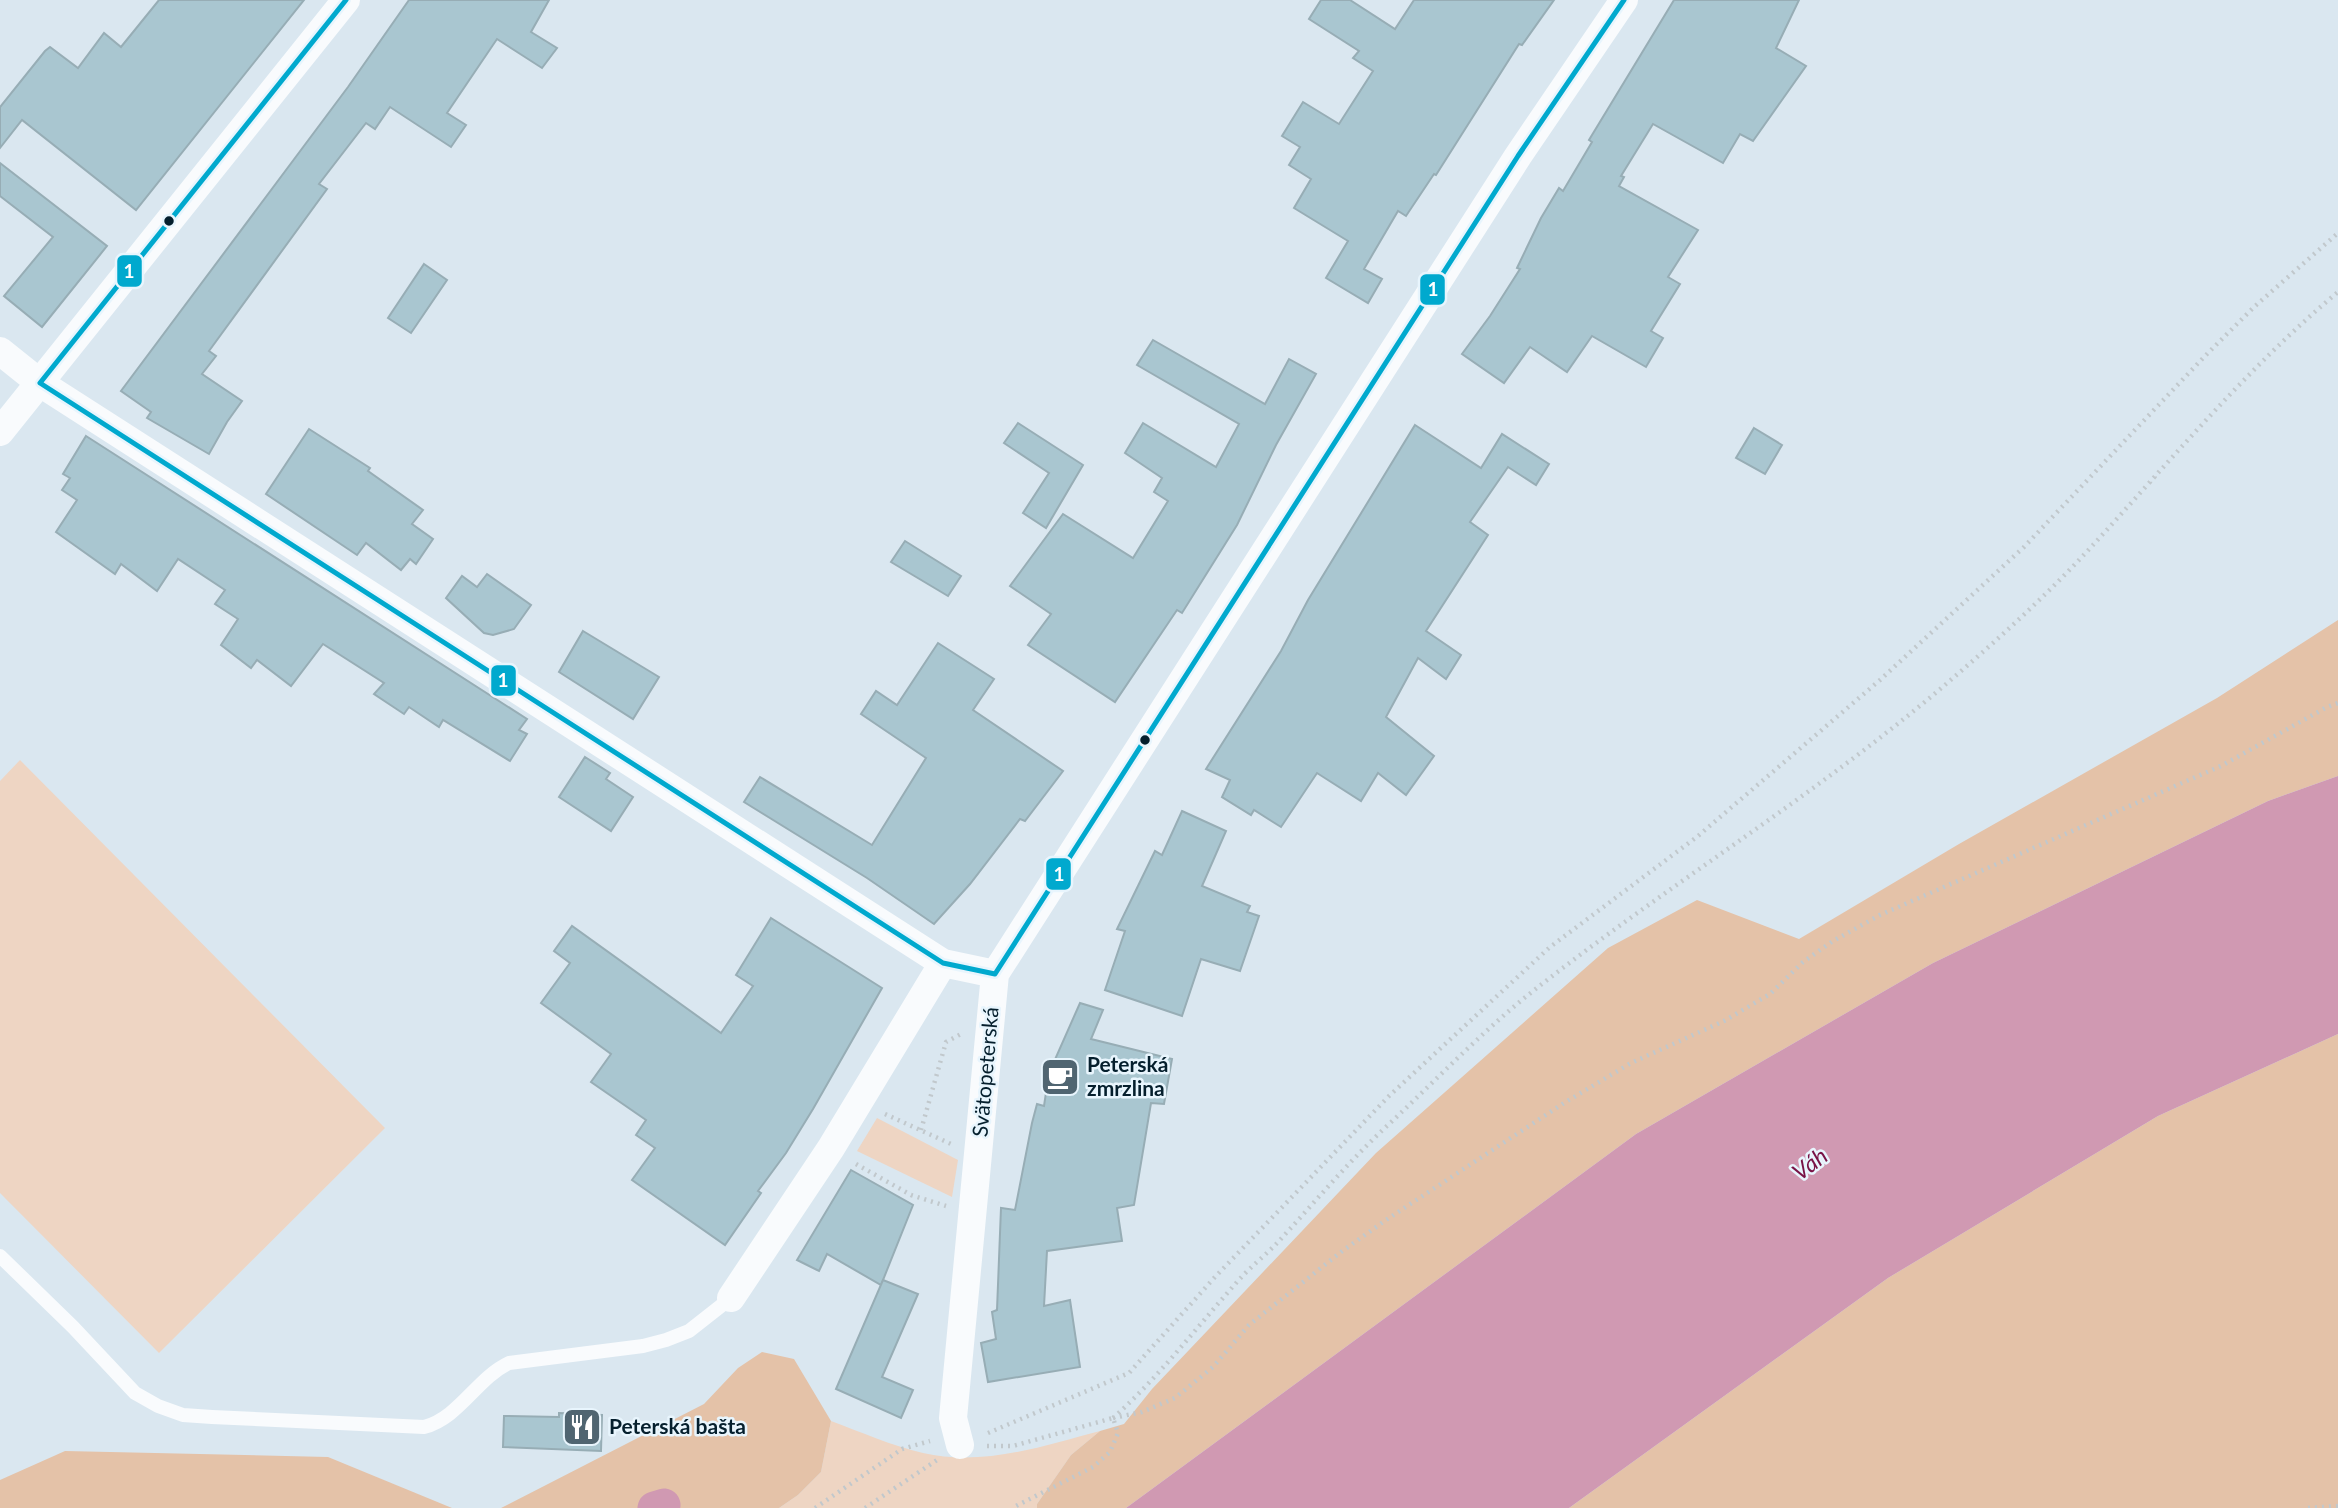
<svg xmlns="http://www.w3.org/2000/svg" width="2338" height="1508" font-family="Lato,sans-serif">
<rect width="100%" height="100%" fill="#dae7f0"/>
<g fill="#eed5c3">
<path d="M20,760l365,368 -226,225 -159,-160v-412z"/>
<path d="M877,1118l81,42 -6,37 -95,-46z"/>
<path d="M831,1421c30,11 61,25 92,32 60,14 120,-7 177,-22l-29,24 -34,49v4h-258l19,-13 23,-23z"/>
</g>
<g fill="#e4c2a8">
<path d="M2338,620v156l-70,25 -335,162 -297,171 -510,374h-89v-4l34,-49 29,-24 24,-7 28,-35 224,-236 232,-205 89,-48 102,39 160,-95 258,-146z"/>
<path d="M2338,1034v474h-769l319,-230 270,-162z"/>
<path d="M762,1352l32,7 37,62 -10,51 -23,23 -19,13h-278l203,-104 34,-36z"/>
<path d="M65,1451l263,6 124,51h-452v-28z"/>
</g>
<path fill="#d099b2" d="M2338,776v258l-180,82 -270,162 -319,230h-443l510,-374 297,-171 335,-162z"/>
<g fill="none" stroke-linecap="round" stroke-linejoin="round">
<path stroke="#d099b2" stroke-width="33" d="M654,1508l10,-3"/>
</g>
<g fill="#a9c6d0" stroke="#97adb5" stroke-width="2">
<path d="M159,0h145l-168,210 -114,-90 -22,28v-41l45,-56 5,-4 28,21 26,-35 17,14z"/>
<path d="M409,0h140l-18,32 26,16 -15,20 -45,-29 -50,74 19,12 -15,22 -61,-40 -15,22 -9,-6 -47,61 8,5 -118,162 7,5 -14,18 40,27 -15,21 -18,32 -62,-36 4,-6 -30,-21 227,-304z"/>
<path d="M1321,0h29l45,29 19,-29h140l-32,45 -3,-1 -83,131 -2,-1 -28,42 -8,-5 -34,58 18,10 -14,24 -42,-25 22,-37 -54,-33 17,-29 -22,-14 11,-18 -18,-11 21,-34 36,22 34,-53 -20,-13 6,-7 -50,-32z"/>
<path d="M1674,0h125l-23,48 30,18 -53,75 -13,-7 -17,29 -70,-39 -32,52 3,1 -5,9 79,44 -30,47 12,7 -29,47 12,7 -17,29 -54,-31 -25,36 -37,-25 -26,36 -42,-29 28,-38 30,-47 -3,-1 24,-50 18,-30 4,3 29,-49 -3,-2z"/>
<path d="M0,163l107,83 -65,81 -38,-31 49,-59 -53,-41z"/>
<path d="M424,264l23,16 -36,53 -23,-15z"/>
<path d="M1153,340l112,64 24,-45 27,15 -40,71 -39,80 -55,88 -5,-3 -62,92 -87,-57 23,-31 -41,-28 53,-72 70,44 35,-57 -14,-9 8,-14 -37,-25 18,-30 73,44 23,-43 -102,-59z"/>
<path d="M1018,423l65,42 -37,63 -23,-15 26,-40 -45,-30z"/>
<path d="M1415,425l66,43 21,-34 47,30 -13,21 -28,-18 -38,55 18,13 -62,96 35,24 -15,24 -28,-21 -32,59 48,39 -28,39 -28,-22 -17,28 -44,-28 -36,54 -27,-17 -3,5 -29,-18 8,-17 -24,-11 75,-118 27,-51z"/>
<path d="M1754,428l28,17 -17,29 -29,-16z"/>
<path d="M309,429l61,39 -2,3 55,39 -11,14 21,15 -17,25 -6,-5 -9,11 -35,-27 -9,12 -91,-61z"/>
<path d="M86,436l441,283 -8,11 8,4 -17,27 -67,-41 -4,7 -30,-20 -5,7 -30,-20 10,-11 -61,-39 -32,42 -34,-26 -6,8 -30,-23 17,-26 -23,-15 10,-14 -47,-31 -21,32 -36,-27 -6,10 -59,-42 21,-32 -15,-10 8,-12 -7,-4z"/>
<path d="M905,541l56,35 -13,20 -57,-34z"/>
<path d="M487,574l44,31 -17,24 -21,6 -9,-2 -38,-35 16,-22 15,11z"/>
<path d="M583,631l76,46 -26,42 -74,-47z"/>
<path d="M938,643l56,36 -21,31 90,61 -38,50 -5,-2 -50,65 -36,40 -67,-46 -123,-76 16,-25 112,68 54,-87 -65,-44 15,-23 21,14z"/>
<path d="M585,757l25,16 -4,6 27,18 -22,34 -52,-34z"/>
<path d="M1182,811l44,20 -24,55 48,20 -3,6 12,4 -19,55 -39,-12 -19,57 -77,-26 20,-59 -8,-2 38,-78 7,4z"/>
<path d="M771,918l111,70 -69,121 -27,44 -28,38 3,2 -36,52 -93,-65 23,-32 -19,-13 10,-15 -55,-38 20,-28 -70,-51 29,-40 -16,-12 18,-25 149,107 32,-47 -17,-11z"/>
<path d="M1080,1003l23,7 -12,29 81,20 -8,45 -13,-1 -17,102 -17,3 5,33 -75,10 -3,55 26,-6 10,67 -92,15 -7,-39 15,-4 -4,-27 5,-2 4,-102 14,2 17,-87 5,-19 7,2 5,-33z"/>
<path d="M851,1170l62,35 -32,80 -54,-31 -8,17 -22,-11z"/>
<path d="M883,1280l35,14 -36,83 31,13 -12,28 -65,-29z"/>
<path d="M559,1413l43,2 -1,36 -98,-4 1,-31 55,1z"/>
</g>
<g fill="none" stroke-linecap="round" stroke-linejoin="round">
<g stroke="#c1c8cc" stroke-width="4.5" stroke-dasharray="2 5" stroke-linecap="butt">
<path d="M885,1114l66,30"/>
<path d="M921,1130l25,-88 15,-8"/>
<path d="M856,1164l55,31 35,11"/>
<path d="M1113,1418c46,-41 83,-90 124,-136 13,-15 29,-27 42,-41 36,-39 70,-80 109,-116 45,-42 88,-87 135,-126 140,-112 295,-204 430,-321 49,-42 97,-86 140,-133 79,-86 155,-178 245,-253"/>
<path d="M1113,1418l29,-6 33,-14 38,-31 36,-42 92,-73 45,-32 178,-117 67,-40 93,-42 46,-27 33,-32 30,-21 47,-26 341,-149 106,-59 11,-4"/>
<path d="M988,1433l141,-60 86,-96 174,-181 161,-149 148,-111 182,-156 144,-133 181,-191 49,-49 84,-74"/>
<path d="M987,1446h26l100,-28 5,15 -8,19 -17,15 -81,41"/>
<path d="M815,1508l87,-59 28,-8"/>
<path d="M865,1508l72,-48"/>
<path d="M2308,1508l30,-2"/>
</g>
<path stroke="#f9fbfd" stroke-width="14" d="M0,1256l73,71 62,66 23,13 25,9 29,2 212,10c35,-9 53,-49 85,-64l134,-17 23,-6 23,-9 42,-33"/>
<g stroke="#f9fbfd" stroke-width="28">
<path d="M0,351l40,32 903,580 52,11"/>
<path d="M0,432l346,-432"/>
<path d="M731,1298l100,-150 112,-185"/>
<path d="M960,1445l-7,-27 42,-444 523,-818 106,-156"/>
</g>
<g stroke="#e8f5fd" stroke-width="10">
<path id="bus-1" d="M346,0l-306,383 903,580 52,11 523,-818 106,-156"/>
</g>
<use href="#bus-1" stroke="#00a9ce" stroke-width="5"/>
</g>
<defs>
<g id="cafe-square" transform="scale(2.0125)"><rect x="-9" y="-9" width="18" height="18" rx="4" fill="#506571" stroke="#e8f5fd"/><path d="M-5.5-4.5H6V0H3Q3 3.5 0 3.5H-2.5Q-5.5 3.5-5.5 0ZM3-3.2v2h1.7v-2ZM-6 4.5H4V6H-6Z" fill="#fff"/></g>
<g id="restaurant-square" transform="scale(2.0125)"><rect x="-9" y="-9" width="18" height="18" rx="4" fill="#506571" stroke="#e8f5fd"/><path d="M-5-6h1v4h1v-4h1v4h1v-4h1v5L-1.5 .5V6h-2V.5L-5-1ZM5-6V6H3V1.5H1.5Q1.5-4 5-6Z" fill="#fff"/></g>
</defs>
<g fill-rule="evenodd">
<use href="#cafe-square" x="1060" y="1077"/>
<use href="#restaurant-square" x="582" y="1427"/>
</g>
<g fill="#051f2d" stroke="#e8f5fd" stroke-width="2.5">
<circle cx="169" cy="221" r="6"/>
<circle cx="1145" cy="740" r="6"/>
</g>
<g text-anchor="middle" stroke-width="5" stroke-linejoin="round" paint-order="stroke">
<g font-size="21" font-weight="bold" fill="#051f2d" stroke="#e8f5fd" text-anchor="start">
<text x="1087" y="1072">Peterská<tspan x="1087" dy="24">zmrzlina</tspan></text>
<text x="609" y="1434">Peterská bašta</text>
</g>
<g font-size="21" fill="#051f2d" stroke="#e8f5fd">
<text transform="translate(986 1072) rotate(-85)" y="7">Svätopeterská</text>
</g>
<g font-size="23" font-style="italic" fill="#781246" stroke="#e8f5fd">
<text transform="translate(1810 1164) rotate(-37)" y="8">Váh</text>
</g>
</g>
<g stroke="#e8f5fd" stroke-width="2.5">
<rect x="116" y="254" width="27" height="34" rx="7" fill="#00a9ce"/>
<rect x="1419" y="273" width="27" height="33" rx="7" fill="#00a9ce"/>
<rect x="490" y="664" width="27" height="33" rx="7" fill="#00a9ce"/>
<rect x="1045" y="857" width="27" height="34" rx="7" fill="#00a9ce"/>
</g>
<g font-size="19" text-anchor="middle" font-weight="bold" fill="#fff">
<text x="129" y="278">1</text>
<text x="1433" y="296">1</text>
<text x="503" y="687">1</text>
<text x="1059" y="881">1</text>
</g>
</svg>
